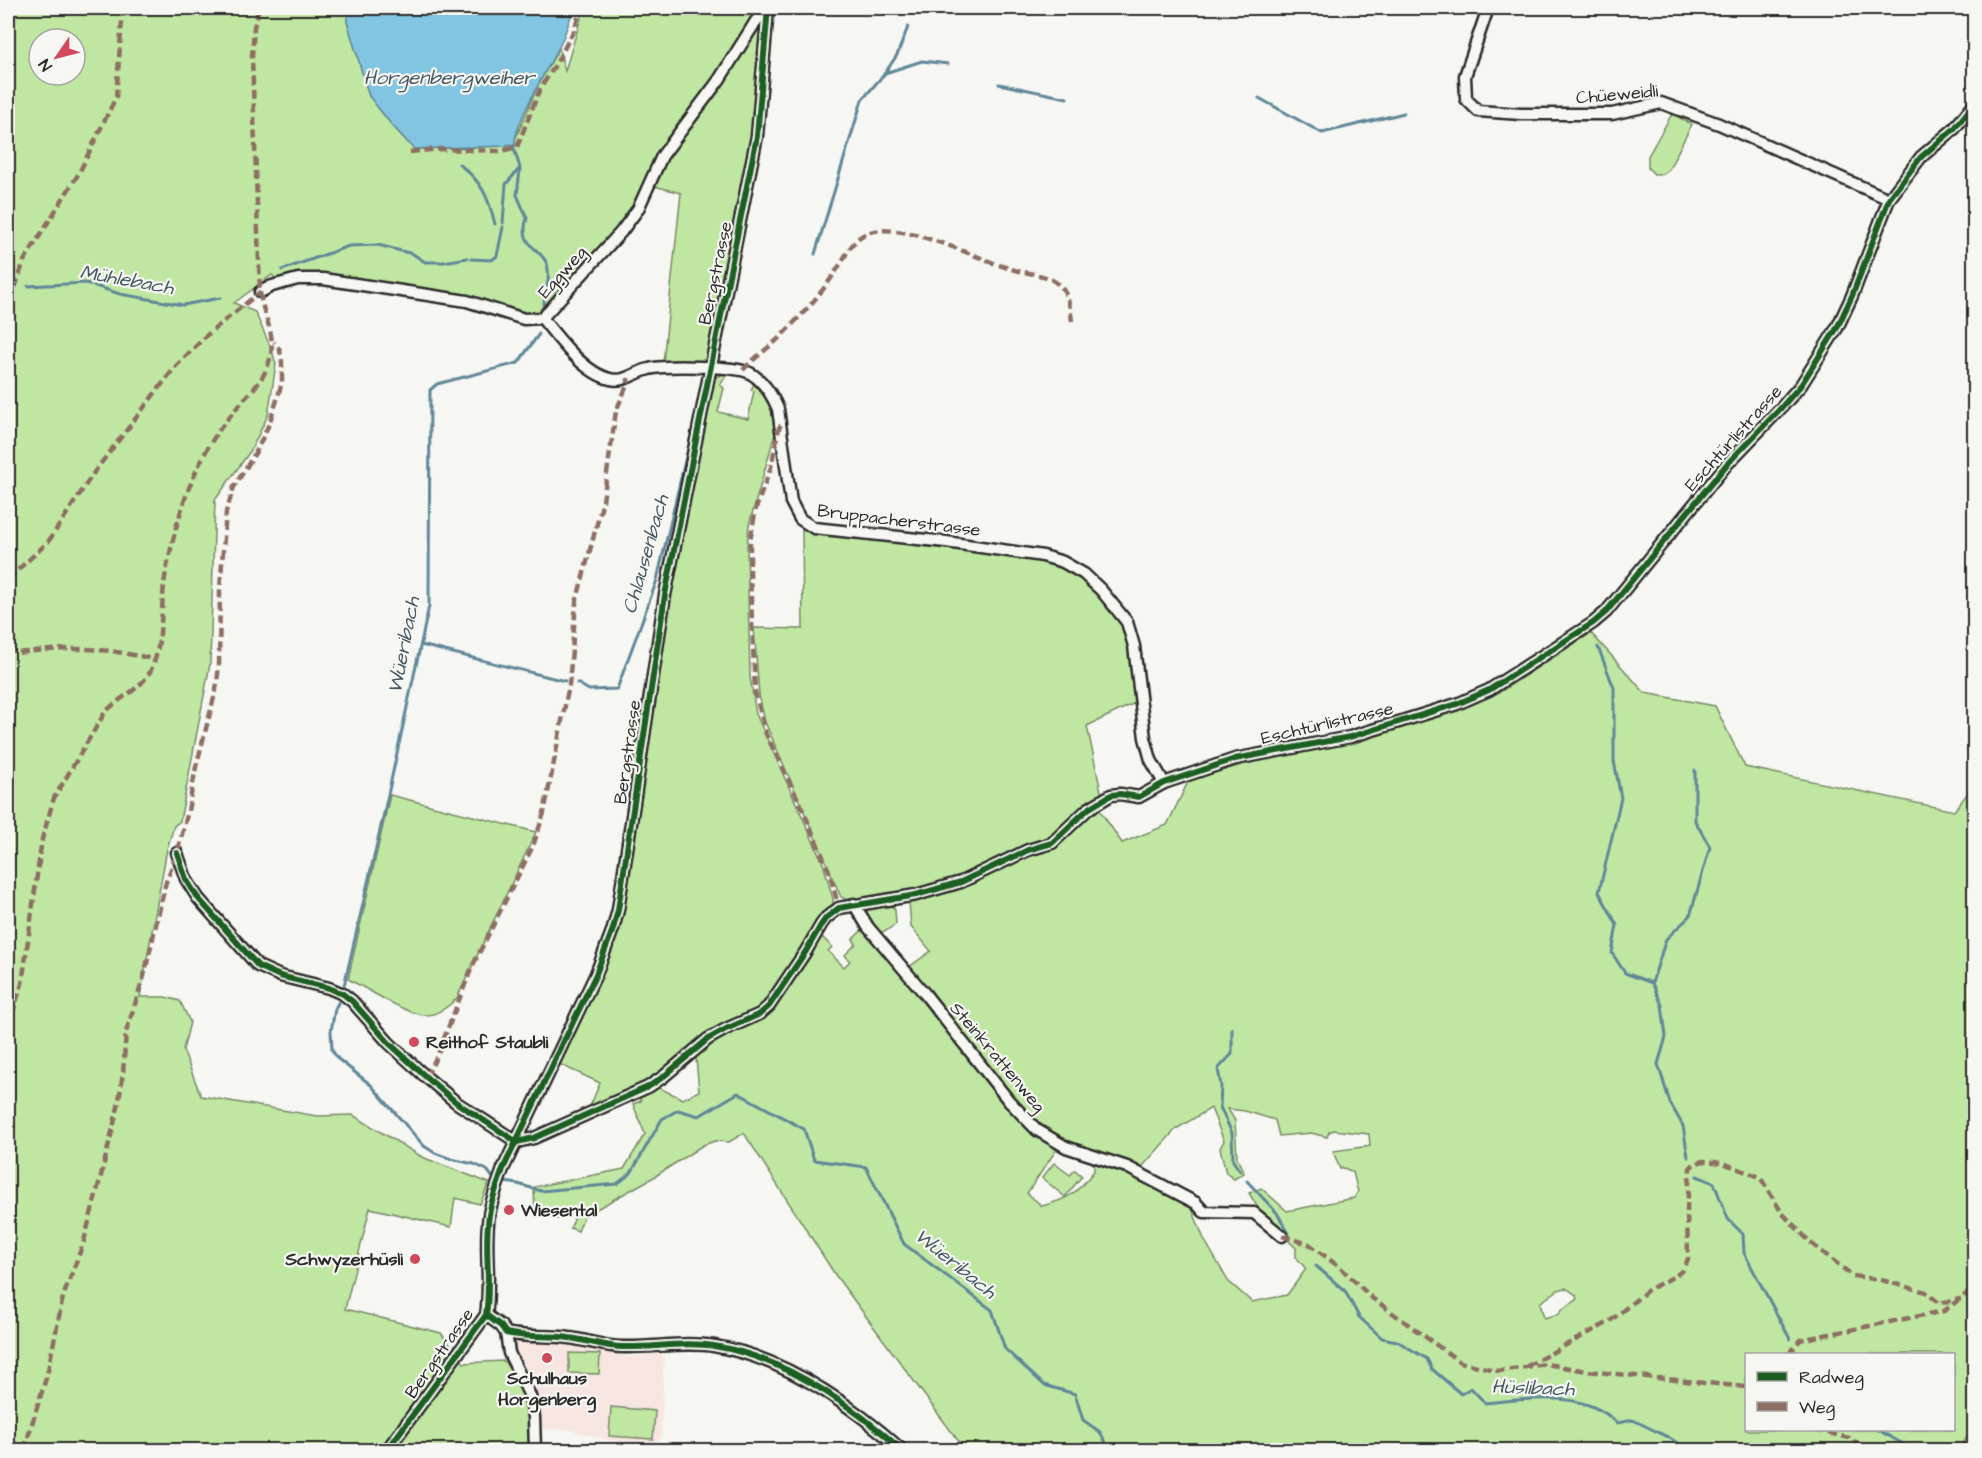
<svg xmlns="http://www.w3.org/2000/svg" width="1982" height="1458" font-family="'Architects Daughter',sans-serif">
<rect width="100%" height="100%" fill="#f6f6f2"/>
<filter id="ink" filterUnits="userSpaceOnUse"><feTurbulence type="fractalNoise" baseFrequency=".0167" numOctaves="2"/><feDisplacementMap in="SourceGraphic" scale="12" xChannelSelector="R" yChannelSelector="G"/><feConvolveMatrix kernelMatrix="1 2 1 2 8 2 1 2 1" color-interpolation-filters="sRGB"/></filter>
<g filter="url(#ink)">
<path fill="#f7e5e1" d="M513,1340l61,3 53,14 33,-4 4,3 -3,83 -15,8 -43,-8 -32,-9 -32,-1 -3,-31 -10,-21 -8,-10 -7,-24z"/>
<g fill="#c0e7a2" stroke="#768966" stroke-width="1.5" fill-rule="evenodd">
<path d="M8,8h341l-2,13 22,75 21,27 24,26 91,-3 9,-4 24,-57 21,-37 6,23 19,-63h177l-38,57 -65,88 -23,54 -86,100 -10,7h-22l-54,-19 -155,-22 -32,6 -4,-4 -38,28 21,9 16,36 5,16 -8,51 -17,35 -36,50 -5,164 -30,157 -6,5 -7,23 -27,148h25l15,4 10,21 -7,28 18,46 116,20 36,-1 69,42 67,26 -9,21 -25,-6 -4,29 -81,-19 -25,101 96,24 14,18 -74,99h-373zM39,39h36v36h-36z"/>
<path d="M757,26h4l-7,101 -46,235 -45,1 18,-170 -27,-7 12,-30z"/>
<path d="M1672,114l20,10 -23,45 -7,5h-8l-6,-6v-12z"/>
<path d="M725,373h3l-8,12 4,3 -6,24 30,7 6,-28 -3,-1 4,-9 18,24 4,22 -28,98 -2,21 3,131 6,37 67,149 10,36v5l-9,8 -49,81 -14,15 -103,69 -69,32 11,-26 -41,-19 56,-125 12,-50 38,-268 14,-81 35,-162z"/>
<path d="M802,526l137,15 114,21 28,16 12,9 33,41 4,11 7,63 -50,24 15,70 -50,42 -94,42 -50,14 -59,7 -8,-4 -76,-175 -6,-27 -5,-67 49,1z"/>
<path d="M1591,633l54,60 70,13 30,61 209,44 20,-26v641l-15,24h-994l-129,-174 -92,-143 -15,9 -14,-1 -12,4 -49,32 -70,39 -6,15 -8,-3 4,-8 -3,-7 -5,-1 -5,2 -3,5 -23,-4 -1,-28 90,-18 21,-35 -12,-30 8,-3 -2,-6 16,-9 28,13 16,-8 -3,-33 3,-7 25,-18 21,-7 70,-80 6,-10 11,11 -4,4 16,16 6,-6 -5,-6 11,-11 -3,-5 11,-11 38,44 29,-21 -20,-24 -2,-26 130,-51 58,-44 25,37 45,-18 22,-45 60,-17 73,-15 91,-24 43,-15 44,-17zM1211,1108l13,33 -4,7 6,25 8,6 10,-6 -7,-15 -2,-37 -7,-12 17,2 30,9 4,16 32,-3 16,4 2,-5 5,-2 35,4 1,12 -37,5 7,18 4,-1 9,4 5,20 -4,6 -67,13 -26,-23 -12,5 14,23 33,32v9l10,12 -19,26 -35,7 -24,-21 -24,-42 -14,-35 -56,-28 42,-47zM1059,1146l24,12 7,2 4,5v6c-17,22 -25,28 -52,35l-15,-13zM1566,1288l10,7 1,5 -16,10 -2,4 -15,4 -4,-15 18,-13zM1746,1354h208v76h-208z"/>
<path d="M390,795l146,37 -79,166c-8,8 -20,18 -33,17 -18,-1 -58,-27 -76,-36z"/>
<path d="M889,903l6,7 1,14 -10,7 -6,1 -8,-6 -9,-15v-2z"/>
<path d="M1054,1163l16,12 5,-5 7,6 -17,21 -23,-19z"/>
<path d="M569,1353l31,1 -1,20 -30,-1z"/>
<path d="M460,1358l4,5 40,-2 22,32 4,25 1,32h-138z"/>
<path d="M611,1407l44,4 -2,28 -44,-3z"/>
</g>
<path fill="#82c5e3" stroke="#5f8799" stroke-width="1.5" d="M349,8h225c-5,13 -9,27 -15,39 -10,19 -47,80 -44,99l-2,1 -3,-3 -5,2 -91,3 -24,-26 -21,-27 -22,-75z"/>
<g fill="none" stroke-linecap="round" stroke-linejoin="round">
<g stroke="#5f8799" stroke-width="3">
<path d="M885,73l12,-18 11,-28"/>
<path d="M999,84l68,14"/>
<path d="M1259,98l63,35 82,-20"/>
<path d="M459,164c23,18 29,32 36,60"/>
<path d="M520,170l-3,25 10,23c-9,28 13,29 20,46 4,13 -2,31 -4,44"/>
<path d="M503,223l3,-39 14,-16 -7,-23"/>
<path d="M815,254l47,-154 23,-27 37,-12 26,3"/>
<path d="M471,259l21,1 5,-4 6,-29"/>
<path d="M282,270l67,-24 29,-1 35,9 12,8h19l23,-4"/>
<path d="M28,286l58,-3 34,11 63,11 37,-7"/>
<path d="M421,645l144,36"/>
<path d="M1598,647l16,41v73l7,37 -22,94 18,33 -5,28 13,20 27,10 10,22 4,32 -8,27 12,39 13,23 5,31"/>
<path d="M577,683l12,7 28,-1 40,-109 36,-153"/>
<path d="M1652,983l14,-44 24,-23 20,-69 -15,-26v-51"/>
<path d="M343,990l41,-177 45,-207 1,-216 7,-6 81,-21 21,-29"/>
<path d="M341,997l-6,12 -4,22 1,19 6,9 33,26 53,61 11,7 16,6 23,5 13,6 7,9"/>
<path d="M1232,1028v26l-14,15 3,17 -1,21 12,26 1,28 7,10"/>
<path d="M1697,1176l17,7 14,36 15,15 1,19 46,86"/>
<path d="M1247,1181l30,32 11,19"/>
<path d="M504,1182l14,2 23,7 76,-7 14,-11 31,-54 16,-9 21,6 39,-23 66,36 10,31 52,7 38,77 88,66 13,39 39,36 31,9 8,26 17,12 10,18"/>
<path d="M1316,1266l29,25 14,26 23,21 15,3 30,18 5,10 29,25 10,-6 14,15c42,-4 99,-14 132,20l16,-3 35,17 21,13"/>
<path d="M1878,1430l36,20"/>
</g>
<g stroke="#2b2b2b" stroke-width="15">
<g id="minor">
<path d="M1488,8l-23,68 1,23 12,12 43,3h91l49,-11 58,21 170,75"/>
<path d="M260,292l12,-6 26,-7h25l144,22 57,18 18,-1 79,-86 17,-23 24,-53 57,-76 37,-59 6,-7 6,-3"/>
<path d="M542,318c16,20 42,55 68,61 15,4 25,-7 39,-10 16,-4 88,-3 101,4 14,8 22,22 28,36l13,93 9,17 14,9 132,14 97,14 20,6 21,12 17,16 26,32 7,24 11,92 6,22 13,23"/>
<path d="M177,853l9,26 12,19 60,68 22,10 49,12 14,6 9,7 37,42 37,34 31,26 60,39 17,-4 114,-51 15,-10 45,-38 18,-10 34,-15 9,-8 37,-55 15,-26 5,-7 13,-10 77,-13 45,-13 67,-32 24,-7 36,-34 23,-14 9,-1 19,3 25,-14 71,-24 115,-22 107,-33 32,-14 104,-67 13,-11 121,-148 53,-55 21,-24 36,-57 15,-32 37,-97 32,-42 33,-28 20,-25"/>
<path d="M854,904l14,23 57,67 84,107 28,29 29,17 61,20 69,36 8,9 50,1 28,23"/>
<path d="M486,1315l15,11 5,7 3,20 21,43 4,21 1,33"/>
<path d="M506,1333c21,5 42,2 63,5 18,2 36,9 54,9 30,1 62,-6 91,-1 70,11 136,58 188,104"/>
<path d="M387,1450l99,-135c5,-30 -1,-61 2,-91 1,-19 9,-37 15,-55l93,-195 17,-45 5,-19 47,-315 92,-459 11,-128"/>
</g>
</g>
<use href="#minor" stroke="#f6f6f2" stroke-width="10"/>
<g stroke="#8d6e63" stroke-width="4.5" stroke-dasharray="9 4.5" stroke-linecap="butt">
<path d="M410,152l30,-3 61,2 16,-4 23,-58 17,-27 17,-32 7,-22"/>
<path d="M8,299l5,-5 11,-33 55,-88 37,-76 7,-89"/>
<path d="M743,370c10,-11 23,-20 34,-30 21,-21 43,-44 59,-69 8,-12 15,-29 27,-36 31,-19 114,24 148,34 15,5 34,4 47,15 11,9 12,24 14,37"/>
<path d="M781,425l-2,3 -8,39 -15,41 -6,33v33l5,118 11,42 34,69 29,68 10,37"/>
<path d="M8,579l40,-37 47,-71 81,-105 31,-31 53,-43"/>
<path d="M8,646l8,7c38,-4 74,-7 112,1 10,2 19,2 27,8"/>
<path d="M8,1027l14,-43 20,-145 12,-41 50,-84c13,-16 33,-22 44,-39 16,-24 12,-74 18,-103 7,-36 17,-75 34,-109 9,-19 21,-37 35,-53 12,-15 29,-29 34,-48 9,-28 -6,-43 -9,-70l-8,-236 2,-29 5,-19"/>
<path d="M426,1077l11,-21 35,-89 61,-121 11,-33 25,-128 7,-82 27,-102 13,-90 12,-28v-5"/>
<path d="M1282,1236l27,8 33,25 30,29 88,64 39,9 47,-7 41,7 159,16"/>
<path d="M1789,1354l11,-14 144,-29 30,-23"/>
<path d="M1527,1366l82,-44 39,-32 27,-14 8,-6 5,-11 -1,-51 3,-40 4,-4 9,-3 20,2 37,14 22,36 30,31 41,32 28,4 45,12 13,11 22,-4"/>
<path d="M1815,1430l34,8 20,12"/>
<path d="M24,1450l23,-75 16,-78 21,-56 18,-69 16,-65 5,-34 3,-41 18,-56 22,-94 11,-29 11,-42 8,-44 20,-77 3,-24 1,-77 6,-77 8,-25 23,-37 12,-26 8,-24 5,-18v-20l-2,-12 -6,-8"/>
<path d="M1961,1450l13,-19"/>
</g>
<g stroke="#f6f6f2" stroke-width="10">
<g id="cycleway">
<path d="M177,853l9,26 12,19 60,68 22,10 49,12 14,6 9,7 37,42 37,34 31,26 60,39 17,-4 114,-51 15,-10 45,-38 18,-10 34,-15 9,-8 37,-55 15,-26 5,-7 13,-10 77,-13 45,-13 67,-32 24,-7 36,-34 23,-14 9,-1 19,3 25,-14 71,-24 115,-22 107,-33 32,-14 104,-67 13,-11 121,-148 53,-55 21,-24 36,-57 15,-32 37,-97 32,-42 33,-28 20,-25"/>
<path d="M486,1315l15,11 5,7c21,5 42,2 63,5 18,2 36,9 54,9 30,1 62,-6 91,-1 70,11 136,58 188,104"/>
<path d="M387,1450l99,-135c5,-30 -1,-61 2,-91 1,-19 9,-37 15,-55l93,-195 17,-45 5,-19 47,-315 92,-459 11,-128"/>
</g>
</g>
<use href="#cycleway" stroke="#1b5e20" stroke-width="6"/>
</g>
</g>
<g fill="#d1495b" stroke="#f6f6f2" stroke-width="2">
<circle cx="414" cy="1042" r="6"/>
<circle cx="509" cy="1210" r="6"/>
<circle cx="415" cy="1259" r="6"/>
<circle cx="547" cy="1358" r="6"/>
</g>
<g text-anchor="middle" stroke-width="4.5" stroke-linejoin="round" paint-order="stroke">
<g font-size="18" fill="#2b2b2b" stroke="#f6f6f2">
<text transform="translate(1617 94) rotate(-5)" y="6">Chüeweidli</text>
<text transform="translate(562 272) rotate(-48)" y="6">Eggweg</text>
<text transform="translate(715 273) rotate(-78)" y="6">Bergstrasse</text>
<text transform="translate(1733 438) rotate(-48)" y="6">Eschtürlistrasse</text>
<text transform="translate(899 520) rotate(7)" y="6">Bruppacherstrasse</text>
<text transform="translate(1327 723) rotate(-13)" y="6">Eschtürlistrasse</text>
<text transform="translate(627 752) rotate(-82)" y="6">Bergstrasse</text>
<text transform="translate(998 1057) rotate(50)" y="6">Steinkrattenweg</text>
<text transform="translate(439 1353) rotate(-55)" y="6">Bergstrasse</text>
</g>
<g font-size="18" font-weight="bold" fill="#2b2b2b" stroke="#f6f6f2" text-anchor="start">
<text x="426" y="1048">Reithof Staubli</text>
<text x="521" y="1216">Wiesental</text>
<text x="403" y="1265" text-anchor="end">Schwyzerhüsli</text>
<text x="547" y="1384" text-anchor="middle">Schulhaus<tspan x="547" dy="21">Horgenberg</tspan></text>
</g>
<g font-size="20" font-style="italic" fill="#455962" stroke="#f6f6f2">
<text x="449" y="84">Horgenbergweiher</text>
<text transform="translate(127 279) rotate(10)" y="7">Mühlebach</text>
<text transform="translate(645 554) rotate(-74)" y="7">Chlausenbach</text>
<text transform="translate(403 645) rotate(-79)" y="7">Wüeribach</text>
<text transform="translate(956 1263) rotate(39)" y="7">Wüeribach</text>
<text transform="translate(1533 1387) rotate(2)" y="7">Hüslibach</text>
</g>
</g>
<rect width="1982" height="1458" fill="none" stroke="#f6f6f2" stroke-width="30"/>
<rect x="15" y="15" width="1952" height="1428" fill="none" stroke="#2b2b2b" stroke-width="2" filter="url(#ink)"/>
<rect x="1745" y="1353" width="210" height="78" fill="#f6f6f2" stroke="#a5a5a2" stroke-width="1.5"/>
<rect x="1757" y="1372" width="30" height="9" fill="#1b5e20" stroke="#a5a5a2" stroke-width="1.5"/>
<text x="1799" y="1383" font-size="18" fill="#2b2b2b">Radweg</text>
<rect x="1757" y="1402" width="30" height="9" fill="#8d6e63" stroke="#a5a5a2" stroke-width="1.5"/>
<text x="1799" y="1413" font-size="18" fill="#2b2b2b">Weg</text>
<g transform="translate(57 57) rotate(235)"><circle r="28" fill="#f6f6f2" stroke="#a5a5a2" stroke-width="1.5"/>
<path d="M0-4.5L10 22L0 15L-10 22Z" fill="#d1495b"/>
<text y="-9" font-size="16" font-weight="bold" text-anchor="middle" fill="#2b2b2b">N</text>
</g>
</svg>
